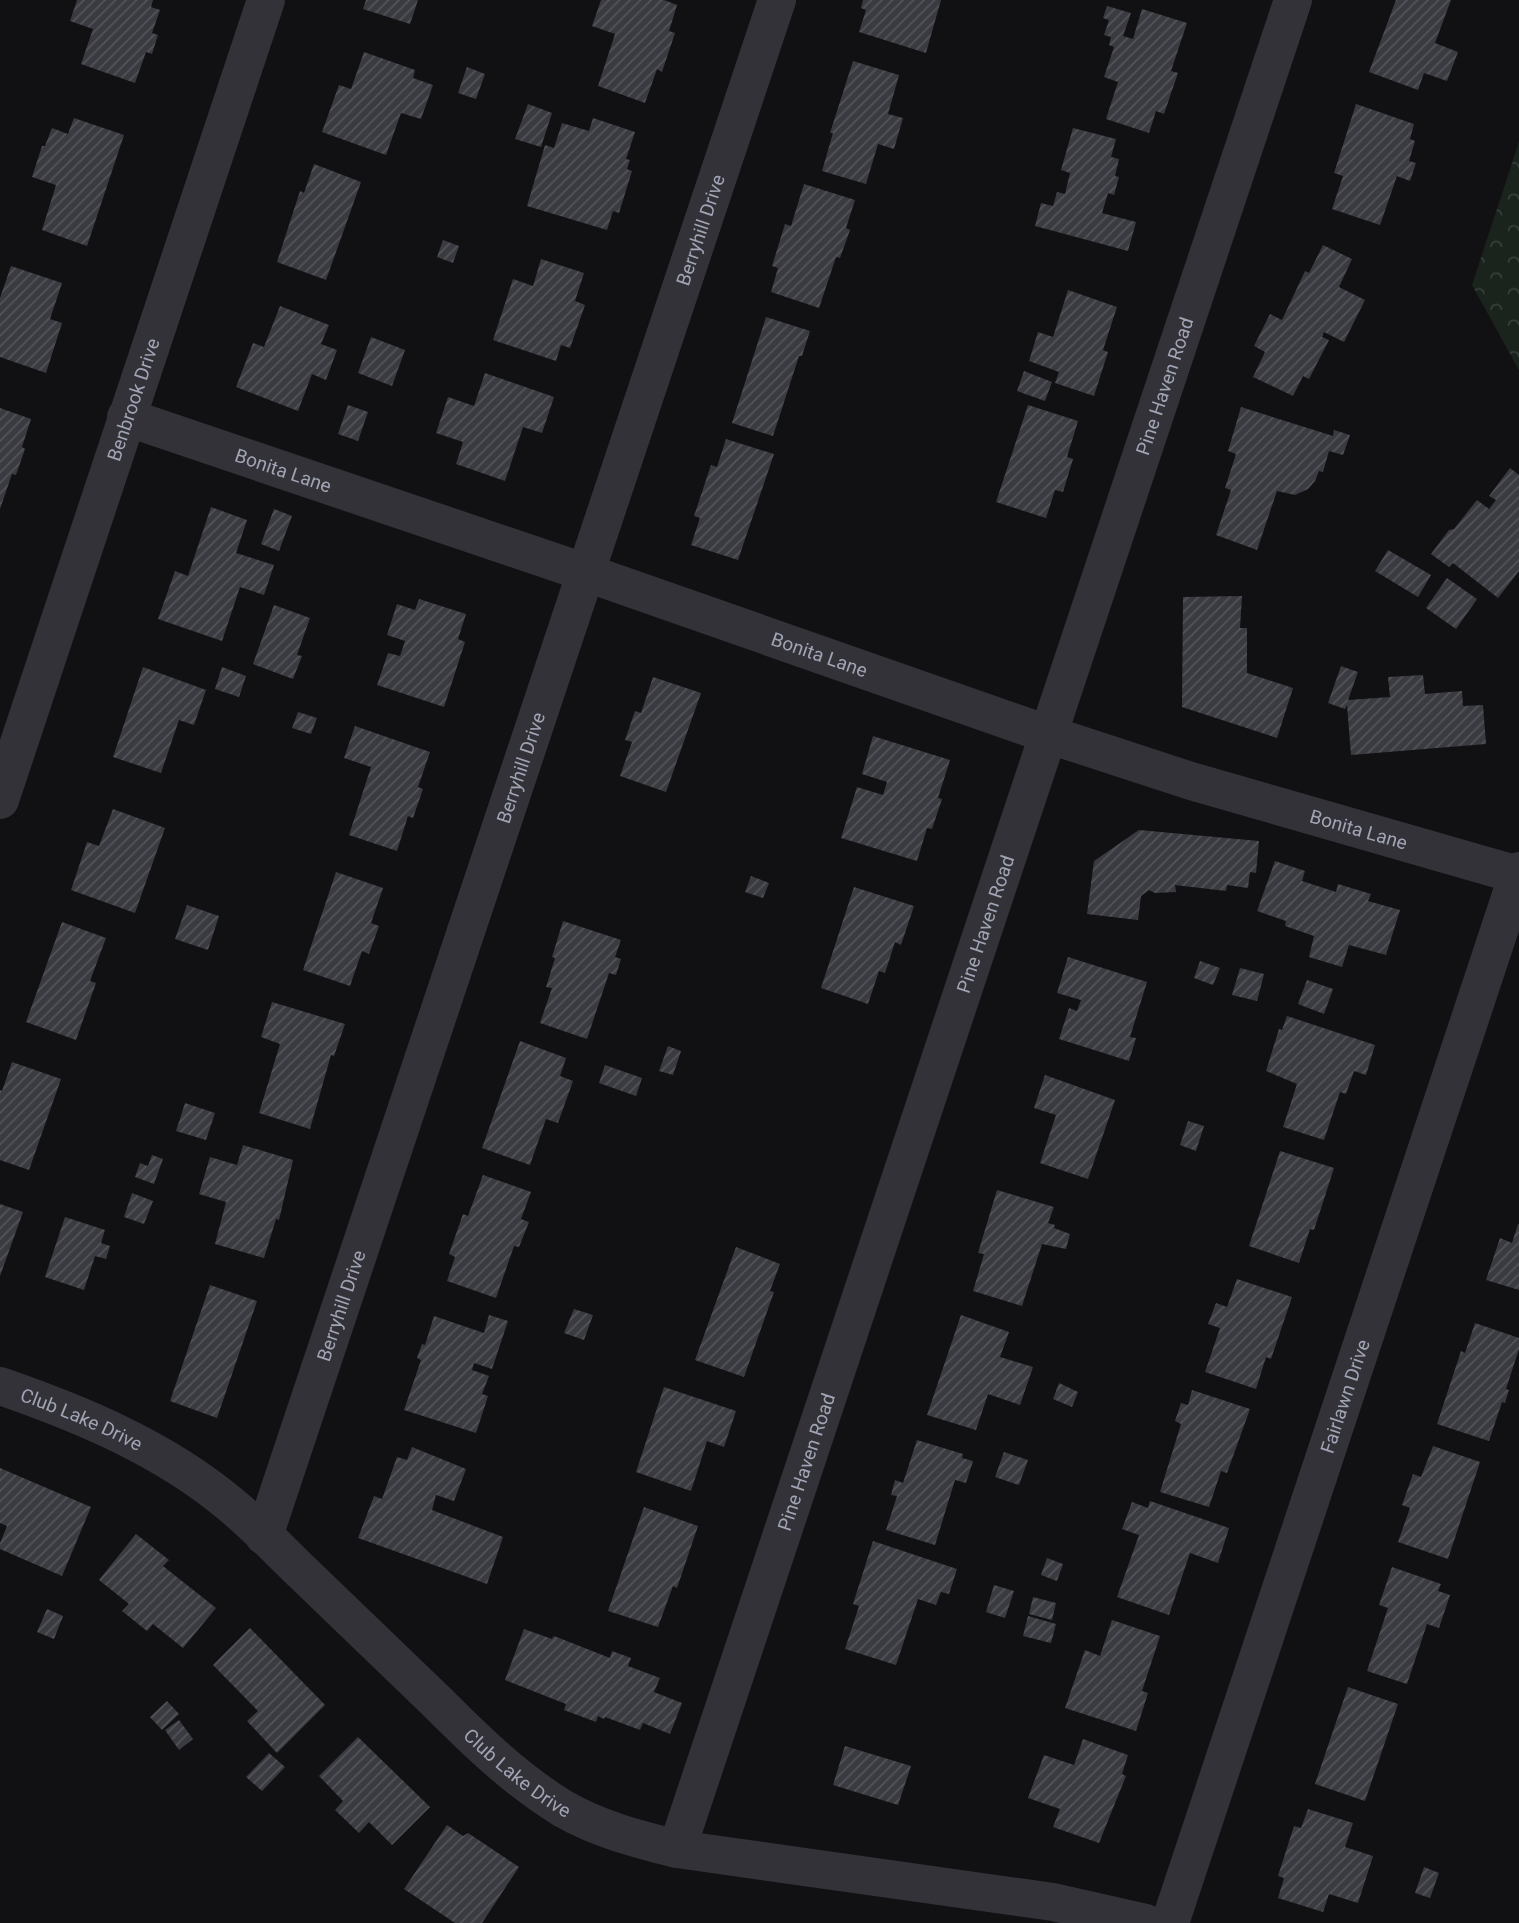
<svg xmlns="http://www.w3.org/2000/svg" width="1519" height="1923" font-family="Roboto,sans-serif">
<defs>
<pattern id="forest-crowns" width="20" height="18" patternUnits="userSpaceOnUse" patternTransform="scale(1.75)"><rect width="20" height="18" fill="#1b231d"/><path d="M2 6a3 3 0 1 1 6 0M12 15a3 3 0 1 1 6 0" fill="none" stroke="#39403b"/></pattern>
<pattern id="building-hatch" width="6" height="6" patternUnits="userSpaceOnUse" patternTransform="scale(1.75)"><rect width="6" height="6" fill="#3a3b40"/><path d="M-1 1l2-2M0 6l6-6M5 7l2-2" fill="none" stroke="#535459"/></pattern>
</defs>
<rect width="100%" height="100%" fill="#111113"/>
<path fill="url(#forest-crowns)" d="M1519,142v228l-47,-85z"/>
<g fill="url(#building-hatch)">
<path d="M77,0h76l-2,7 9,3 -8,23 6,2 -6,19 -6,-2 -11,31 -54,-19 12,-35 -23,-8z"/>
<path d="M366,0h52l-8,24 -47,-15z"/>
<path d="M601,0h63l13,5 -8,26 6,2 -13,39 -5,-3 -12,34 -47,-17 17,-52 -23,-8z"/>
<path d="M863,0h78l-15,53 -67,-21 7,-22 -5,-2z"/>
<path d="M1396,0h55l-16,43 23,9 -11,29 -23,-8 -6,17 -49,-18z"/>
<path d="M1107,6l24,7 -8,23 10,3 9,-30 45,14 -16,48 7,2 -14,41 -8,-3 -7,22 -43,-14 12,-37 -14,-5 10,-30 -5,-2 2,-8 -7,-2 5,-15 -6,-2z"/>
<path d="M364,52l51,18 -2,8 20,7 -12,34 -20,-6 -15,42 -64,-23 17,-47 12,4z"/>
<path d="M853,61l46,14 -11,39 15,4 -9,31 -16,-5 -12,40 -44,-13 11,-38h-3z"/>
<path d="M467,67l18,7 -9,25 -18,-6z"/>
<path d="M528,104l24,9 -11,34 -26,-8z"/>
<path d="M1356,104l58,20 -4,15 5,2 -6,20 7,2 -6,18 -13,-5 -17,49 -48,-16 11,-33 -9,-3z"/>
<path d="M74,118l50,17 -37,111 -45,-16 14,-45 -24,-8 10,-31h3l7,-18 16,6z"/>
<path d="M593,118l42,14 -9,27 4,1 -3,9 5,2 -13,42 -6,-2 -6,19 -80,-24 18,-61 9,3 8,-25 27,8z"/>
<path d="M1073,128l43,11 -5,18 8,2 -4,17 4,1 -5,18 -6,-2 -6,20 34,9 -8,29 -93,-25 6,-23 12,3 4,-14 8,2 5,-21 -9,-3z"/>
<path d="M314,164l47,18 -35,98 -49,-18 23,-71 4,2z"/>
<path d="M804,184l51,16 -9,28 4,2 -10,28 -4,-1 -17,51 -48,-16 7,-24 -6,-2 13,-42 6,2z"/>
<path d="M443,240l16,6 -6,17 -16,-6z"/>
<path d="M1323,245l29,14 -13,28 26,13 -21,42 -20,-10 -2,5 7,3 -20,39 -6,-3 -10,20 -40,-19 12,-25 -11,-6 16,-32 12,6 23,-49 4,2z"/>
<path d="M541,259l43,14 -9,28 10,4 -15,43 -9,-3 -5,16 -63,-21 20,-61 20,7z"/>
<path d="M11,266l51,17 -12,36 12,4 -16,50 -46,-16v-59z"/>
<path d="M1068,290l49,17 -14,43 5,2 -14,44 -39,-13 4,-11 -30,-11 9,-29 15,5z"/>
<path d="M280,306l49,19 -8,19 16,6 -11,30 -14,-6 -14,37 -62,-24 17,-44 11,4z"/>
<path d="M766,317l44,14 -8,25h-3l-26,80 -41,-13z"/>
<path d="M371,337l34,13 -13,36 -34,-13z"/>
<path d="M1024,371l28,11 -7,19 -28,-10z"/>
<path d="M485,373l69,24 -12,36 -19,-6 -18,54 -49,-17 7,-22 -27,-9 12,-36 26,9z"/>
<path d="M348,405l20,7 -10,29 -20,-7z"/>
<path d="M1028,405l50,16 -11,36 6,2 -10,33 -8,-2 -9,28 -50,-16z"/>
<path d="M1241,407l92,29 1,-6 16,5 -7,20 -14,-4 -6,21 -4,-1 -4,10 -7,8 -13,6 -18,-4 -20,59 -41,-15 15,-45 -6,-2 11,-34 -8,-3z"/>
<path d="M0,408l31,11 -9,28 3,2 -9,26 -4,-1 -12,35z"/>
<path d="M726,439l48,15 -36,106 -47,-15 9,-27 -6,-2 17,-51 6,2z"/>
<path d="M1510,468l9,7v96l-21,27 -45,-35 -4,4 -18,-13 18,-24 5,-1 23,-29 12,9 7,-9 -7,-4z"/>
<path d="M211,507l36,13 -11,33 38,12 -10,30 -24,-8 -18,54 -64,-22 17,-48 13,5z"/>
<path d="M274,509l18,7 -13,35 -18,-7z"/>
<path d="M1388,550l43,25 -13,22 -43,-26z"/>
<path d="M1447,578l30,21 -21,30 -30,-21z"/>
<path d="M1242,596l-2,32h7v45l46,15 -16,50 -95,-31 1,-110z"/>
<path d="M419,599l47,15 -8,25 7,3 -21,65 -67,-22 11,-32 12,3 5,-15 -18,-6 10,-31 18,6z"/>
<path d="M274,605l36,13 -13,37 5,1 -9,23 -40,-15z"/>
<path d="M1341,666l17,6 -10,28 42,-3 -2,-20 35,-2 2,19 37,-3 1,15 20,-1 3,39 -135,11 -4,-50 -2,4 -17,-6z"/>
<path d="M143,667l63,23 -12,35 -15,-5 -18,53 -48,-16z"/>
<path d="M222,667l24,9 -7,21 -24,-8z"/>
<path d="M653,677l48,16 -35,99 -46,-16 12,-34 -7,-2 10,-29 6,2z"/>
<path d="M298,712l19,6 -6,16 -19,-6z"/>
<path d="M355,726l75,26 -12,35 5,2 -10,29 -5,-2 -11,35 -48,-16 22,-68 -27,-9z"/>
<path d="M873,736l77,24 -12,38 4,1 -10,30 -5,-1 -10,33 -76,-23 16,-51 26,8 4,-13 -25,-8z"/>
<path d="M113,809l52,19 -30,85 -64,-23 16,-48 12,4z"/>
<path d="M1139,830l120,11 -3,32 -6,-1 -2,16 -21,-3 -1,6 -51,-6 1,7 -21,1 -6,-3 -8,6 -3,24 -51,-6 7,-53z"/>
<path d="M1275,861l30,10 -3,10 34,11 2,-8 33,10 -3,7 32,9 -14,45 -37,-10 -7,22 -33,-10 5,-21 -29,-10 1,-5 -29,-10z"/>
<path d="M336,872l47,16 -12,35 8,3 -10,28 -7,-3 -12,35 -47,-16z"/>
<path d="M751,876l18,7 -6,15 -18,-6z"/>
<path d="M854,887l60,19 -13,39 -6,-3 -10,31 -6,-2 -11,33 -47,-16z"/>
<path d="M187,905l32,11 -11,34 -33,-11z"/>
<path d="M563,921l58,19 -6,17 6,2 -5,16 -7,-2 -22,66 -47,-16 12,-35 -6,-1 9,-29 -3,-1z"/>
<path d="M62,922l44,16 -16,43 6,2 -20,57 -50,-18z"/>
<path d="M1068,957l79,25 -17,55 6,1 -7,23 -70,-22 10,-31 8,3 4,-11 -24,-7z"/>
<path d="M1200,961l20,7 -7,17 -19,-7z"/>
<path d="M1240,968l24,6 -7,27 -25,-6z"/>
<path d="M1307,980l26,9 -9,25 -26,-10z"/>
<path d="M272,1002l73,22 -11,32 -3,-1 -21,74 -51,-16 21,-69 -19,-7z"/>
<path d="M1287,1016l88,29 -9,30 -12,-4 -8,23 -6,-2 -16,48 -41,-13 14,-43 -31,-13 13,-42 3,1z"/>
<path d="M520,1041l46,17 -6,18 13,5 -15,42 -12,-4 -16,46 -48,-17z"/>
<path d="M668,1046l13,5 -8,24 -14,-4z"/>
<path d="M12,1062l49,17 -32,91 -29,-10v-70l2,1z"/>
<path d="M605,1065l37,13 -6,18 -37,-13z"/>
<path d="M1045,1075l70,25 -27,79 -48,-16 16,-48 -22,-7z"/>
<path d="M185,1103l30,10 -9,27 -30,-9z"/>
<path d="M1188,1121l16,5 -8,25 -16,-6z"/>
<path d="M243,1145l50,15 -14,60 -3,-1 -12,39 -49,-14 11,-42 -27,-8 11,-37 27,8z"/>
<path d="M1280,1151l54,17 -20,62 -4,-1 -11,34 -50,-17z"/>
<path d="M152,1155l11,4 -9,25 -19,-7 5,-14 8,3z"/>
<path d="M483,1175l48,17 -10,27 8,3 -10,25 -5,-1 -18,52 -49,-17 8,-24 -6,-3 14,-40 5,2z"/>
<path d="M997,1190l57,17 -6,16 7,2 -1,3 16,6 -4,15 -24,-5 -20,62 -49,-15 11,-37 -6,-1z"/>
<path d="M132,1193l21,8 -9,23 -20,-7z"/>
<path d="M0,1204l23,8 -23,64z"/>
<path d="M65,1217l40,13 -4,13 9,3 -4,13 -11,-3 -11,34 -39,-13z"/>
<path d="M1518,1224h1v66l-33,-10 14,-42 12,5z"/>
<path d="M736,1247l44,17 -10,27 4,1 -30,85 -49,-17z"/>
<path d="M1237,1279l55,18 -21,62 -5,-2 -10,32 -51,-17 15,-44 -12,-4 8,-21 11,4z"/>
<path d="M210,1285l47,16 -40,117 -47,-17z"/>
<path d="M574,1309l19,6 -9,25 -20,-7z"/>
<path d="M489,1315l19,6 -16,48 -18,-6 -2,7 17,6 -7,18 6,2 -12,37 -72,-23 17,-50 -4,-2 5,-14 3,1 9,-29 50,17z"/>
<path d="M961,1315l48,17 -9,25 33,10 -13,38 -32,-11 -12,36 -49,-15z"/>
<path d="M1475,1323l44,15v11l-13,40 3,1 -4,13 -3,-1 -13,39 -52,-17 24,-73 4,2z"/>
<path d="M1059,1383l19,9 -6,15 -19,-8z"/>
<path d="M664,1387l72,24 -12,36 -17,-6 -16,50 -55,-19z"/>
<path d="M1192,1390l58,19 -23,64 -6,-2 -12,36 -49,-15 21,-68 -6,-3 6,-18 7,2z"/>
<path d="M917,1440l46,14 -1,4 11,3 -7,22 -11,-3 -20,65 -49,-15 11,-34 -6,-1 4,-15 8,3z"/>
<path d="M1433,1446l47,16 -32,97 -50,-17 12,-34 -8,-3 11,-31 8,3z"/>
<path d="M412,1447l54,22 -12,32 -18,-6 -4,15 71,27 -16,47 -129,-46 16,-42 8,3 15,-42 10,3z"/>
<path d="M1004,1452l24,8 -9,25 -24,-8z"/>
<path d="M0,1468l91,39 -29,69 -62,-27v-6l7,-17 -7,-3z"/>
<path d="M1150,1501l79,27 -11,35 -28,-10 -21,62 -52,-18 22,-62 -17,-6 10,-27 16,6z"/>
<path d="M644,1507l54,19 -21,62 -4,-2 -15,41 -50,-16z"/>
<path d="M136,1534l33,26 -6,6 53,42 -33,40 -30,-24 -6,7 -25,-20 7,-7 -30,-24z"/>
<path d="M873,1541l84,28 -8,25 -8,-2 -5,13 -18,-6 -22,66 -51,-16 14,-43 -6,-2z"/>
<path d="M1047,1558l16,6 -6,17 -16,-6z"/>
<path d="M1392,1567l49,17 -3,7 12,4 -11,33 -12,-4 -20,60 -40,-13 21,-63 -9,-3z"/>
<path d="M994,1585l20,6 -9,27 -19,-6z"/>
<path d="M1033,1597l23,6 -4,17 -23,-6z"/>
<path d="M47,1609l16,7 -9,23 -17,-7z"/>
<path d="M1028,1616l28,8 -5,19 -28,-7z"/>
<path d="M1112,1620l48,16 -18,55 6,2 -12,38 -71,-23 20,-58 15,6z"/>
<path d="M250,1628l75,77 -48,48 -30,-32 11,-10 -45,-46z"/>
<path d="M524,1629l28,10 2,-3 56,22 2,-7 19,7 -3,8 32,12 -6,14 28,11 -12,31 -27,-11 -3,7 -35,-13 -1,2 -6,-3 -2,6 -32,-12 2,-6 -61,-24z"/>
<path d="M1348,1687l50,17 -33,97 -50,-17z"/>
<path d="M167,1701l12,13 -17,16 -12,-13z"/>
<path d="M179,1720l14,19 -14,11 -14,-20z"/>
<path d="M358,1737l72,70 -38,38 -23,-23 -10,11 -24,-23 8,-9 -24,-25z"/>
<path d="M1083,1739l45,16 -6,19 4,2 -27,67 -46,-16 7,-18 -32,-11 16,-43 30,10z"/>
<path d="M845,1746l66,20 -13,39 -65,-20z"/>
<path d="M269,1753l16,14 -23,24 -16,-14z"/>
<path d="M1308,1809l45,14 -8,24 28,9 -15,47 -29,-9 -6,18 -45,-14 6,-20 -6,-2 16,-50 7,2z"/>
<path d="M447,1825l16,11 5,-3 51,34 -37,56h-27l-51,-34z"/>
<path d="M1424,1867l15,6 -9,25 -15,-5z"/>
</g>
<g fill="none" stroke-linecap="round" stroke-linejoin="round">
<g stroke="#323238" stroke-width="38">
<path id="s1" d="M126,417l458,155 466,163 141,46 327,94"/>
<path id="s2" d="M0,800l266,-800"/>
<path id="s3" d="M0,1386c81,28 163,62 230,118 26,21 49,46 73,69 45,43 89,86 134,129 39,39 78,77 125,106 36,21 75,31 115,41l376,53 93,21"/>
<path id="s4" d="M264,1536l513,-1536"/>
<path id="s5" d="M677,1849l616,-1849"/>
<path id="s6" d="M1170,1923l349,-1052"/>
</g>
</g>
<g text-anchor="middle" stroke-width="6" stroke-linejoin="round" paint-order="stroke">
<g font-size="19" fill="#a1a4b4" stroke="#0c0c0e">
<text dy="7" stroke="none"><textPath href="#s4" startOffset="1377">Berryhill Drive</textPath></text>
<text dy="7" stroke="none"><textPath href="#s5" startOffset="1542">Pine Haven Road</textPath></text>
<text dy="7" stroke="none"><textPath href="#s2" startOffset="422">Benbrook Drive</textPath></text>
<text dy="7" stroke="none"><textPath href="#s1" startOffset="166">Bonita Lane</textPath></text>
<text dy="7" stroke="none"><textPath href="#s1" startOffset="733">Bonita Lane</textPath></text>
<text dy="7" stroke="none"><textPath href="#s4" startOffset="810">Berryhill Drive</textPath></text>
<text dy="7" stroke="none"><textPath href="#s1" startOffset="1300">Bonita Lane</textPath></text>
<text dy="7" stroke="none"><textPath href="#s5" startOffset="975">Pine Haven Road</textPath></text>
<text dy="7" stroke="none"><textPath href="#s4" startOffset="243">Berryhill Drive</textPath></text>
<text dy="7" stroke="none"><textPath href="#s6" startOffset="555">Fairlawn Drive</textPath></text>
<text dy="7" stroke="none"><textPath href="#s3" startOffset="88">Club Lake Drive</textPath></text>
<text dy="7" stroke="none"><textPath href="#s5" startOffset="408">Pine Haven Road</textPath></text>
<text dy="7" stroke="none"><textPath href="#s3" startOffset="654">Club Lake Drive</textPath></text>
</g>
</g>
</svg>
